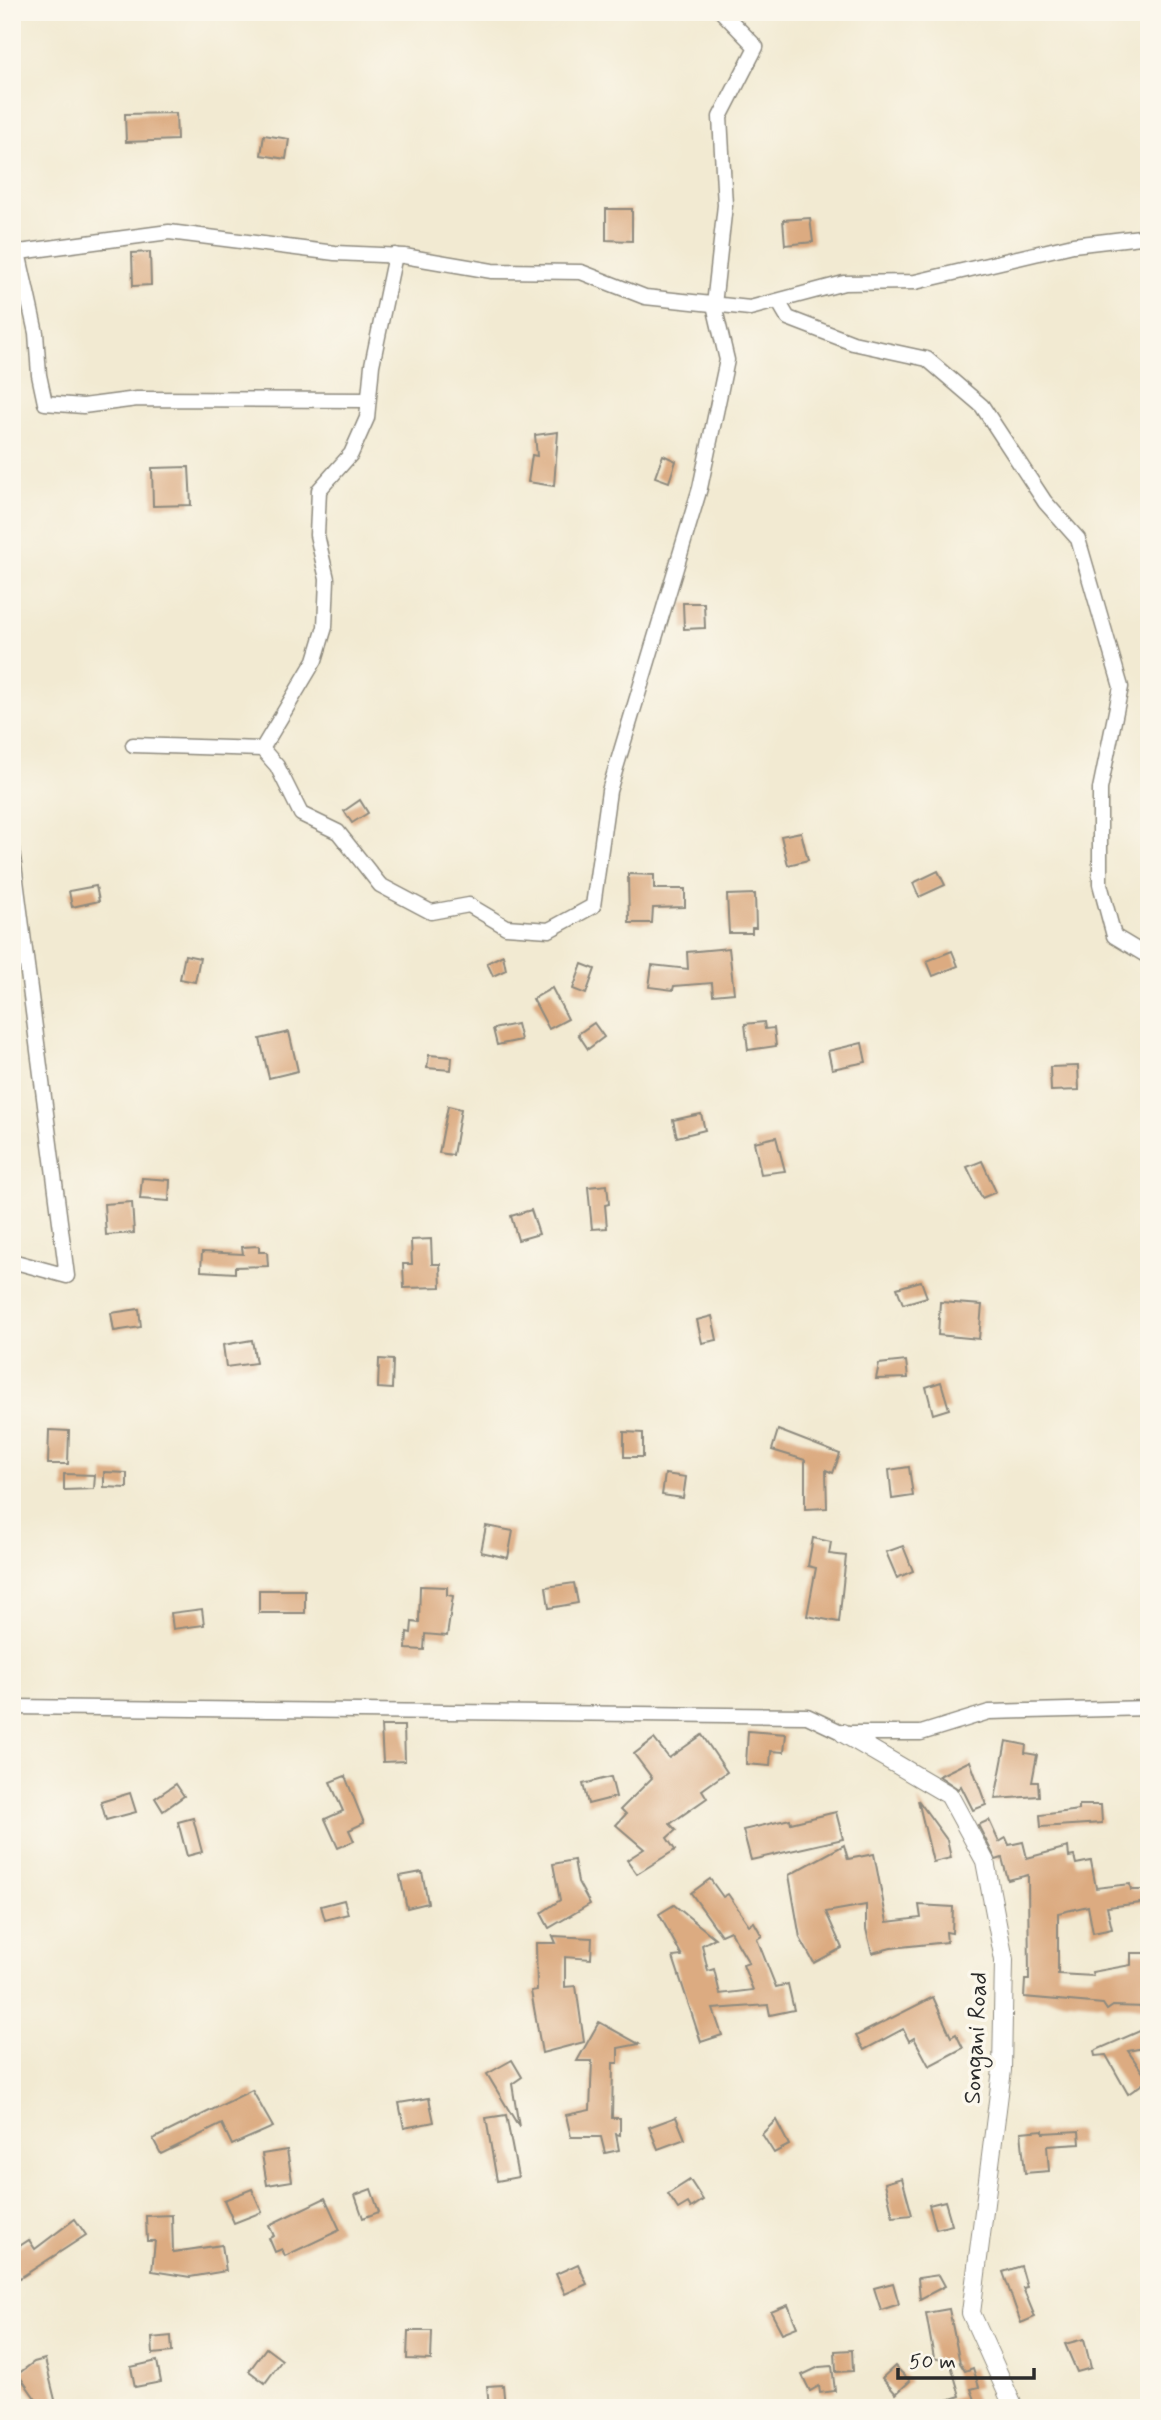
<svg xmlns="http://www.w3.org/2000/svg" width="1161" height="2420" font-family="Mynerve,sans-serif">
<rect width="100%" height="100%" fill="#fbf7ec"/>
<filter id="ink" filterUnits="userSpaceOnUse"><feTurbulence type="fractalNoise" baseFrequency=".0143" numOctaves="2"/><feDisplacementMap in="SourceGraphic" scale="14" xChannelSelector="R" yChannelSelector="G"/><feConvolveMatrix kernelMatrix="1 2 1 2 8 2 1 2 1" color-interpolation-filters="sRGB"/></filter>
<filter id="wash" filterUnits="userSpaceOnUse"><feTurbulence type="fractalNoise" baseFrequency=".00686" numOctaves="4" result="noise"/><feDisplacementMap in="SourceGraphic" scale="28" xChannelSelector="R" yChannelSelector="G"/><feGaussianBlur stdDeviation="1.57" result="paint"/><feColorMatrix in="noise" values="0 0 0 0 0 0 0 0 0 0 0 0 0 0 0 0 0 1.4 0 .05"/><feComposite in="paint" operator="in"/></filter>
<g filter="url(#wash)">
<rect width="100%" height="100%" fill="#f2ead2"/>
<g id="blocks">
<g fill="#dcab81">
<path d="M176,113l1,27 -51,2 -1,-28z"/>
<path d="M264,135l25,4 -3,20 -25,-4z"/>
<path d="M606,209h26v32l-26,-1z"/>
<path d="M810,218l3,24 -28,3 -2,-25z"/>
<path d="M150,252l1,33 -18,1 -1,-33z"/>
<path d="M558,432l-4,54 -26,-4 4,-27 5,1 -2,-21z"/>
<path d="M663,455l13,6 -7,21 -14,-5z"/>
<path d="M189,467l2,38 -38,1 -1,-38z"/>
<path d="M683,603h21l1,25 -21,1z"/>
<path d="M360,800l8,13 -16,10 -8,-12z"/>
<path d="M801,832l7,28 -20,5 -7,-29z"/>
<path d="M938,871l7,14 -26,12 -6,-14z"/>
<path d="M628,874l26,1v14h31v18l-32,1 -1,15h-23z"/>
<path d="M96,886l3,15 -27,6 -3,-16z"/>
<path d="M755,894l1,34h-4v5h-23l-2,-38z"/>
<path d="M729,948l5,45 -21,2 -1,-12 -38,3 -1,4 -24,-3 3,-22 36,4 -1,-17z"/>
<path d="M952,951l6,15 -25,10 -6,-15z"/>
<path d="M185,955l15,3 -5,24 -15,-3z"/>
<path d="M503,955l3,15 -13,6 -6,-13z"/>
<path d="M582,964l13,5 -9,25 -13,-5z"/>
<path d="M552,988l16,31 -19,10 -16,-30z"/>
<path d="M764,1022l1,7 9,-1 2,18 -28,4 -3,-26z"/>
<path d="M594,1023l10,14 -16,12 -10,-15z"/>
<path d="M517,1024l4,16 -24,5 -4,-16z"/>
<path d="M289,1032l9,39 -29,7 -9,-39z"/>
<path d="M862,1043l4,19 -34,7 -4,-18z"/>
<path d="M429,1055l23,2 -1,13 -24,-2z"/>
<path d="M1078,1066l1,24 -28,1 -1,-24z"/>
<path d="M448,1106l13,3 -8,46 -14,-2z"/>
<path d="M701,1114l4,16 -28,7 -4,-17z"/>
<path d="M776,1137l9,34 -24,3 -7,-32z"/>
<path d="M982,1161l14,31 -14,6 -15,-31z"/>
<path d="M142,1178l28,2 -1,21 -29,-2z"/>
<path d="M607,1185l2,19 -4,1 2,23 -15,1 -4,-42z"/>
<path d="M132,1202l2,31 -28,2 -2,-31z"/>
<path d="M531,1210l8,24 -21,6 -7,-24z"/>
<path d="M431,1239l1,25h8l1,23 -37,1 -1,-24h9l-1,-24z"/>
<path d="M259,1246v6h8l1,14 -33,1v6l-34,-2 1,-19 41,2 -1,-7z"/>
<path d="M921,1281l6,16 -24,7 -6,-16z"/>
<path d="M940,1302l42,3 -3,34 -41,-4z"/>
<path d="M139,1309l2,18 -27,4 -3,-18z"/>
<path d="M712,1316l5,24 -15,3 -5,-23z"/>
<path d="M252,1340l4,23 -30,4 -3,-22z"/>
<path d="M379,1359l14,1 -1,29 -14,-1z"/>
<path d="M906,1361l2,17 -32,1 3,-15z"/>
<path d="M941,1382l8,27 -16,5 -7,-27z"/>
<path d="M49,1430l20,1 -1,33h-20z"/>
<path d="M778,1430l62,24 -7,19 -7,-3 1,38 -22,1v-49l-33,-10z"/>
<path d="M624,1432l19,1v24h-19z"/>
<path d="M909,1467l4,29 -21,3 -3,-29z"/>
<path d="M104,1472l23,1v15l-23,-1z"/>
<path d="M64,1474l31,1 -1,14 -30,1z"/>
<path d="M665,1474l21,3 -3,21 -21,-3z"/>
<path d="M486,1526l27,5 -5,27 -27,-6z"/>
<path d="M813,1538l18,4 -2,12 17,2 -7,66 -32,-6 9,-48 -8,-2z"/>
<path d="M903,1546l10,25 -16,7 -11,-26z"/>
<path d="M574,1583l4,20 -29,5 -3,-21z"/>
<path d="M420,1586l27,1v8l6,1 -6,40 -22,-2 -1,16 -18,-1 1,-17 4,1 1,-11 7,1z"/>
<rect x="259" y="1590" width="46" height="23"/>
<path d="M202,1609l2,16 -31,4 -2,-16z"/>
<path d="M381,1726h23l1,35 -22,1z"/>
<path d="M748,1731l38,3 -2,18 -13,-1 -1,15 -24,-2z"/>
<path d="M702,1735l25,37 -25,18 5,8 -37,26 6,6 -9,8 8,12 -38,24 -10,-14 17,-11 -28,-24 10,-11 -5,-5 31,-31 -18,-24 20,-15 15,19z"/>
<path d="M1006,1741l20,4 -1,8 12,2 -5,27h6l1,14 -44,3z"/>
<path d="M970,1761l16,44 -13,5 -12,-24 -3,3 -19,-13z"/>
<path d="M345,1776l19,47 -15,7 5,11 -16,7 -13,-29 18,-8 -13,-29z"/>
<path d="M611,1777l5,20 -28,7 -5,-20z"/>
<path d="M176,1784l8,12 -21,15 -8,-13z"/>
<path d="M130,1793l6,19 -30,8 -5,-18z"/>
<path d="M918,1800l29,40 4,18 -18,4z"/>
<path d="M1079,1805h22l1,18 -61,4 -1,-12 39,-5z"/>
<path d="M836,1812l7,27 -92,21 -8,-30 47,-11 1,4z"/>
<path d="M193,1818l9,34 -15,4 -9,-34z"/>
<path d="M989,1820l10,22 7,-4 3,7 14,-3 4,16 41,-11 1,10 5,-1 2,8 15,-3 5,27 34,-4 1,6h18v12l-42,5 5,22 -19,4 -5,-27 -30,7v61l35,2 -1,-4 39,-7v-12h17l-2,54 -33,-1 -6,4 -4,-6 -79,-7 1,-17h4l-1,-105 -20,5 -6,-22 -6,2 -18,-35z"/>
<path d="M844,1845l4,14 26,-5 13,68 34,-4 -2,-13 34,2 -1,26 -6,-1 1,10 -56,6 -19,5 -6,-24v-24l-40,7 16,36 -28,15 -14,-25 -11,-63z"/>
<path d="M574,1860l4,22 12,22 -41,24 -8,-15 19,-13 -7,-36z"/>
<path d="M422,1872l6,31 -21,5 -7,-32z"/>
<path d="M710,1879l13,18 5,-3 21,31 5,-3 8,14 -5,3 19,48 12,-3 6,26 -24,5 -2,-10 -55,4 9,26 -21,7 -28,-85 9,-1 -23,-42 15,-9 41,33 -13,7 6,26 6,-2 6,25 33,-4 -10,-25 6,-2 -19,-32 -9,4 -30,-42z"/>
<path d="M344,1900l4,14 -23,6 -4,-14z"/>
<path d="M553,1936l39,2 -1,21 -26,-2v30l11,-1 8,56 -42,11 -11,-62 6,-1 -1,-47h20z"/>
<path d="M933,1997l18,40 5,-3 7,14 -34,18 -15,-28 -5,3 -6,-12 -39,21 -8,-14z"/>
<path d="M599,2022l40,22 -21,4v15h-5l-1,55h8v17l-4,-1 3,16 -14,3 -4,-16h-30l-5,-22 24,-5 2,-49h-15z"/>
<path d="M1149,2027v20l-21,4 20,29 -20,14 -22,-39 -11,1 -1,-5z"/>
<path d="M512,2060l10,17 -10,7 7,43 -32,-53z"/>
<path d="M252,2090l21,37 -41,18 -10,-21 -61,30 -8,-15z"/>
<path d="M429,2098l5,24 -30,6 -5,-25z"/>
<path d="M506,2115l12,62 -21,4 -11,-63z"/>
<path d="M676,2117l9,22 -27,10 -9,-22z"/>
<path d="M776,2120l13,25 -15,8 -12,-19z"/>
<path d="M1043,2130v3l36,-2 1,13 -33,2 2,25 -24,2 -4,-41z"/>
<path d="M287,2150l5,31 -25,4 -5,-31z"/>
<path d="M902,2178l10,37 -19,2 -8,-34z"/>
<path d="M690,2180l13,20 -12,8 -3,-5 -10,6 -10,-15z"/>
<path d="M252,2189l10,23 -28,11 -10,-23z"/>
<path d="M371,2189l8,23 -16,6 -8,-23z"/>
<path d="M325,2198l15,32 -55,26 -3,-7 -7,3 -6,-14 5,-2 -5,-11z"/>
<path d="M945,2201l7,24 -16,4 -7,-24z"/>
<path d="M172,2215l1,37 49,-7 4,26 -36,6 -38,-6 3,-30h-8l-1,-25z"/>
<path d="M75,2219l11,16 -66,43 -8,-12v-15l17,-11 6,9z"/>
<path d="M578,2264l9,20 -22,10 -9,-20z"/>
<path d="M1021,2266l6,21 -4,1 12,29 -14,6 -18,-51z"/>
<path d="M939,2275l6,11 -25,13 -2,-21z"/>
<path d="M893,2283l6,21 -18,6 -7,-22z"/>
<path d="M788,2305l9,22 -15,6 -11,-21z"/>
<path d="M949,2309l11,54 5,8 8,-3 6,19 -8,2 7,19h-45l-1,-3 28,-9 -9,-31 5,-1 -22,-6 -8,-45z"/>
<path d="M408,2331h24l-1,29 -24,-1z"/>
<path d="M171,2336l1,16 -19,2 -1,-16z"/>
<path d="M1084,2339l7,29 -14,4 -12,-28z"/>
<path d="M266,2348l16,12 -17,23 -16,-12z"/>
<path d="M852,2350l1,21 -17,1 -1,-21z"/>
<path d="M45,2359l12,49h-15l-24,-34 16,-12z"/>
<path d="M157,2361l4,21 -26,5 -4,-20z"/>
<path d="M832,2366l3,25 -15,2 -1,-7 -9,5 -8,-16 17,-8z"/>
<path d="M895,2366l15,15 -14,13 -14,-16z"/>
<path d="M503,2385l2,23h-16l-2,-22z"/>
</g>
</g>
</g>
<g filter="url(#ink)">
<use href="#blocks" fill-opacity="0" stroke="#8e8a7e" stroke-width="2"/>
<g fill="none" stroke-linecap="round" stroke-linejoin="round">
<g stroke="#8e8a7e" stroke-width="17">
<g id="minor">
<path d="M18,252l18,81 3,42 6,28 38,3 54,-7 230,1"/>
<path d="M12,253l157,-21 166,21 69,3 88,15 89,1 64,25 105,11 94,-25 71,-1 158,-37 76,-9"/>
<path d="M778,301l10,17 65,25 74,16 55,47 63,96 33,37 43,148 -21,102v95l14,52 35,21"/>
<path d="M133,745l129,4 15,17 24,48 37,18 42,53 51,27 38,-7 37,22 43,3 44,-24 16,-115 91,-303 27,-128 -13,-55 11,-100 -5,-88 36,-70 -34,-35"/>
<path d="M262,749l53,-89 10,-33 2,-48 -10,-44 2,-45 32,-36 16,-36 5,-53 23,-110"/>
<path d="M12,849l55,427 -55,-15"/>
<path d="M12,1707l795,9 36,17h78l68,-21 160,-4"/>
</g>
</g>
<g stroke="#8e8a7e" stroke-width="20">
<path id="tertiary" d="M843,1733l106,62 36,66 19,99 -2,110 -31,243 43,95"/>
</g>
<use href="#minor" stroke="#fff" stroke-width="14"/>
<use href="#tertiary" stroke="#fff" stroke-width="18"/>
</g>
</g>
<g text-anchor="middle" stroke-width="7" stroke-linejoin="round" paint-order="stroke">
<g font-size="24" fill="#2b2b2b" stroke="#fbf7ec">
<text transform="translate(975 2038) rotate(-87)" y="8">Songani Road</text>
</g>
</g>
<rect width="1161" height="2420" fill="none" stroke="#fbf7ec" stroke-width="42"/>
<path d="M898 2368v10h136v-10" fill="none" stroke="#2b2b2b" stroke-width="3.5"/>
<text x="909" y="2368" font-size="21" fill="#2b2b2b" stroke="#fbf7ec" stroke-width="5" paint-order="stroke">50 m</text>
</svg>
